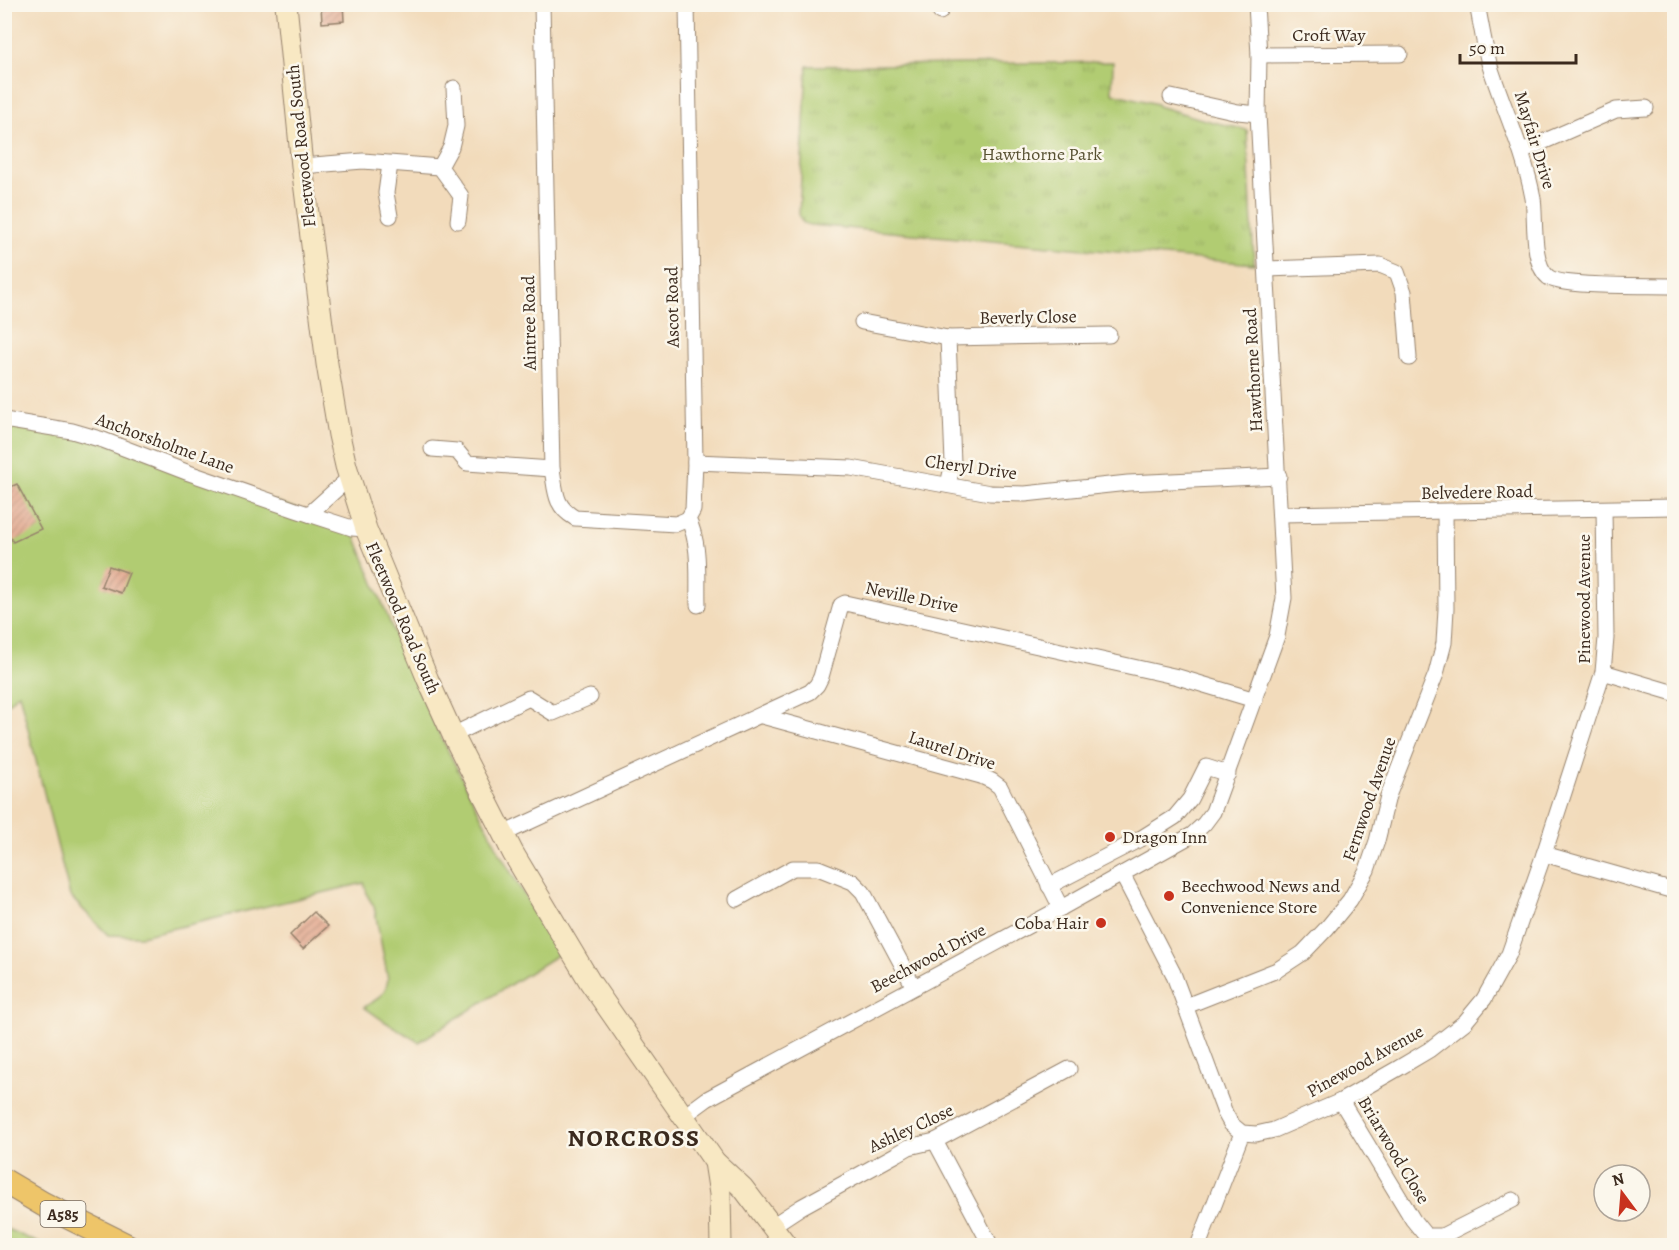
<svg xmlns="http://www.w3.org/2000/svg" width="1679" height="1250" font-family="Alegreya,serif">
<defs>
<pattern id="park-tufts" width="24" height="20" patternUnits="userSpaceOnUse" patternTransform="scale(1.5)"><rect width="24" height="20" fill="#b1cc72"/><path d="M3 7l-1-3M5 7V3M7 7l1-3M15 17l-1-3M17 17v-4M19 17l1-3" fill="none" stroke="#99af62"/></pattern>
<pattern id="building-hatch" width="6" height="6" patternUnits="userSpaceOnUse" patternTransform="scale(1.5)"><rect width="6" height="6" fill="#e4ac93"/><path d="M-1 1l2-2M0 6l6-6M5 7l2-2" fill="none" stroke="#ba8c77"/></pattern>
</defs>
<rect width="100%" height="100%" fill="#fbf7ec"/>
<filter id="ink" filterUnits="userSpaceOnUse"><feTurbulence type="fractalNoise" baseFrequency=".0167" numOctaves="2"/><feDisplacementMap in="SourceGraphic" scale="12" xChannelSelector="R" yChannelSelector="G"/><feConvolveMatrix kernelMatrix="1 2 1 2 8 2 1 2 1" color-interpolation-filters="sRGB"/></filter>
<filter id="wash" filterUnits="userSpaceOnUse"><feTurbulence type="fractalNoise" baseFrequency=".008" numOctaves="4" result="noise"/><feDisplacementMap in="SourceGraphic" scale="24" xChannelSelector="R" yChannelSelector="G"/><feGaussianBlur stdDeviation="1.35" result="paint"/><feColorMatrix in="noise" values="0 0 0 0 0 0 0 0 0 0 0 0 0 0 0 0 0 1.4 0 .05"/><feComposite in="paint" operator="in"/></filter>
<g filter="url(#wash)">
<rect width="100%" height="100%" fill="#f2dbbb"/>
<g fill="#b1cc72" stroke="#767b48" stroke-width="1.5">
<path d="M4,420l68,11 280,97 53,132 26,57 72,142 56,95 -140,88 -35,-21 -20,-14c13,-7 22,-12 24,-28l-14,-73 -6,-9 -4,-14 -223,53 -33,-1 -38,-39 -51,-203 -14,13z"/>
<path d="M4,1228h1l38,17h-38z"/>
</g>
<path fill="url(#park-tufts)" stroke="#767b48" stroke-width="1.5" d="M1113,62l-1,31 45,11 1,2 47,14 42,10 7,134 -443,-39c-8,-1 -10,-3 -12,-10l8,-149z"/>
<g id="blocks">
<g fill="url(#building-hatch)">
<path d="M321,4h22l1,17 -22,2z"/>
<path d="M17,484l24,45 -28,13 -9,-14v-38z"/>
<path d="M109,566l20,7 -8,20 -20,-7z"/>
<path d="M314,912l14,14 -25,23 -13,-14z"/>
</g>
</g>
</g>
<g filter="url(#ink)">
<use href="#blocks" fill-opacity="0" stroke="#96826c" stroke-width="1.5"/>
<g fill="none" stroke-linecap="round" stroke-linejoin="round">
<g stroke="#96826c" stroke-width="17">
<g id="minor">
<path d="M542,4l10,465c4,22 2,37 23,49l101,6 12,-5"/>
<path d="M687,4l8,458 -2,48 -5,9c13,26 9,59 10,86"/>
<path d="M1477,4c4,20 7,40 12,59 14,45 35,87 44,135 3,20 -2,65 15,79 14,11 103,8 126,9"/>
<path d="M940,12v-8"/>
<path d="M1259,55l141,-1"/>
<path d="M1171,97l67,15 20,2"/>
<path d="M1522,151l94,-41 30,-2"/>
<path d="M390,164l-4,29 4,23"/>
<path d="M302,166l61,-5 77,6 21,29 -3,25"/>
<path d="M440,167l11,-20 5,-21 -2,-38"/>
<path d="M1267,269l113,-4 17,7 7,20 5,66"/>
<path d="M862,322l86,16 161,-3"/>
<path d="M948,338l5,125 -5,22"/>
<path d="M4,420l68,11 31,9 86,33 107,37 56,18 14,1"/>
<path d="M432,449l25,2 10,12 85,6"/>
<path d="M695,462l156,6 139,25 35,1 103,-11 151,-7"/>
<path d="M309,514l40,-36"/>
<path d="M1281,514l393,-7"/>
<path d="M1603,672l71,21"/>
<path d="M762,716l219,60 11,5 8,6 61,121"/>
<path d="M453,735l76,-37 24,15 37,-16"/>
<path d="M503,834l307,-142 7,-7 4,-8 20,-72 4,-2 333,74 77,23"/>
<path d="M1544,854l130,37"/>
<path d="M1122,874l51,99 52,140 6,11 11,9 14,1 18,-4 67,-29 56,-32 32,-19 36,-28 19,-23 25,-45 35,-100 59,-182 3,-34 -2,-129"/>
<path d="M1049,886l91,-47 35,-22 15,-18 16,-32 22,7"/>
<path d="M737,899l56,-31h25l35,14 10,10 51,95"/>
<path d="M1186,1006l91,-36 26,-17 24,-25 23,-28 17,-30 10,-29 11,-45 48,-122 8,-31 2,-34 -1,-97"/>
<path d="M1341,1101l72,119 13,16h16l71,-36"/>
<path d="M684,1116l23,-17 354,-191 131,-73 12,-11 9,-12 64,-176 7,-38 -26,-484 1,-59 -3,-51"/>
<path d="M935,1141l56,105"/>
<path d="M772,1226l29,-19 96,-53 12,-7 26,-6 134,-72"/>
<path d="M1198,1246l44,-113"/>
</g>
</g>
<g stroke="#96826c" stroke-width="23">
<g id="secondary">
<path d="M286,4l16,162 25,198 12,71 7,31 20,63 62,151 25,55 60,118 77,129 125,180 28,26 44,58"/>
<path d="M715,1162l5,32 1,52"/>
</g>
</g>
<g stroke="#96826c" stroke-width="26">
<path id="trunk" d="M4,1181l39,23 84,42"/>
</g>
<use href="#minor" stroke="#fff" stroke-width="15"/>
<use href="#secondary" stroke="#f8e8c3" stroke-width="21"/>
<use href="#trunk" stroke="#eec569" stroke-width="24"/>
</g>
</g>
<g fill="#c8321e" stroke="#fbf7ec" stroke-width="2">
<circle cx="1110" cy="837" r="6"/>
<circle cx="1169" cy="896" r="6"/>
<circle cx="1101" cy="923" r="6"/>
</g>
<g text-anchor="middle" stroke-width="5" stroke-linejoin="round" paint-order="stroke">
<rect fill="#fbf7ec" stroke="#75685c" stroke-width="1.5" x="40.5" y="1201" width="45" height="26" rx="4.5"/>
<g font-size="16" font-weight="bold" fill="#3b2a1e">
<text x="63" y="1220">A585</text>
</g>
<g font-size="18" fill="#3b2a1e" stroke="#fbf7ec">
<text x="1329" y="41">Croft Way</text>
<text transform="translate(1535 140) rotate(73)" y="6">Mayfair Drive</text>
<text transform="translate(301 146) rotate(-96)" y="6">Fleetwood Road South</text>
<text transform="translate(672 307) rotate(-91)" y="6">Ascot Road</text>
<text transform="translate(1028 317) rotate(-1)" y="6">Beverly Close</text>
<text transform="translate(529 323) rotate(-91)" y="6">Aintree Road</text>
<text transform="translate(1253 370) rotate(-93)" y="6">Hawthorne Road</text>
<text transform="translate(165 443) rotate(20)" y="6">Anchorsholme Lane</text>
<text transform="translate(971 467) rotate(8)" y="6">Cheryl Drive</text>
<text transform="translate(1477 492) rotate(-1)" y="6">Belvedere Road</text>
<text transform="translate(912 597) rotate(12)" y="6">Neville Drive</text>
<text transform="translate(1584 599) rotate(-90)" y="6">Pinewood Avenue</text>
<text transform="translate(403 618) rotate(67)" y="6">Fleetwood Road South</text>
<text transform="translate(952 750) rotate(18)" y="6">Laurel Drive</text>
<text transform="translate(1369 799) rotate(-71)" y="6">Fernwood Avenue</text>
<text transform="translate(928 958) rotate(-28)" y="6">Beechwood Drive</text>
<text transform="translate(1365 1061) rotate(-29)" y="6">Pinewood Avenue</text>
<text transform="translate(911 1128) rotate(-25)" y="6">Ashley Close</text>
<text transform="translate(1394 1150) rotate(59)" y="6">Briarwood Close</text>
</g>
<g font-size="18" fill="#585233" stroke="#fbf7ec">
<text x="1042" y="160">Hawthorne Park</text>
</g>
<g font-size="18" fill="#3b2a1e" stroke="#fbf7ec" text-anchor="start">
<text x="1122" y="843">Dragon Inn</text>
<text x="1181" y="892">Beechwood News and<tspan x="1181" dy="21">Convenience Store</tspan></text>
<text x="1089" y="929" text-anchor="end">Coba Hair</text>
</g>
<g font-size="24" font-weight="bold" letter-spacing="1.5" fill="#3b2a1e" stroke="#fbf7ec">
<text x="634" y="1146">NORCROSS</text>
</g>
</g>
<rect width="1679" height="1250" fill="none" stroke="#fbf7ec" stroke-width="24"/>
<g transform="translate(1622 1193) rotate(344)"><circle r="28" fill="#fbf7ec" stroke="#aea59a" stroke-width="1.5"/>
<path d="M0-4.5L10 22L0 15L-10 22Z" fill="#c8321e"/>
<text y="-9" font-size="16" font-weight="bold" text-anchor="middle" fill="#3b2a1e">N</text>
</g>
<path d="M1460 54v9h116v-9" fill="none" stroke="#3b2a1e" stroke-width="3"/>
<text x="1469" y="54" font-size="18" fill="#3b2a1e" stroke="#fbf7ec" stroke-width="4.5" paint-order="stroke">50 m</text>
</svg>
